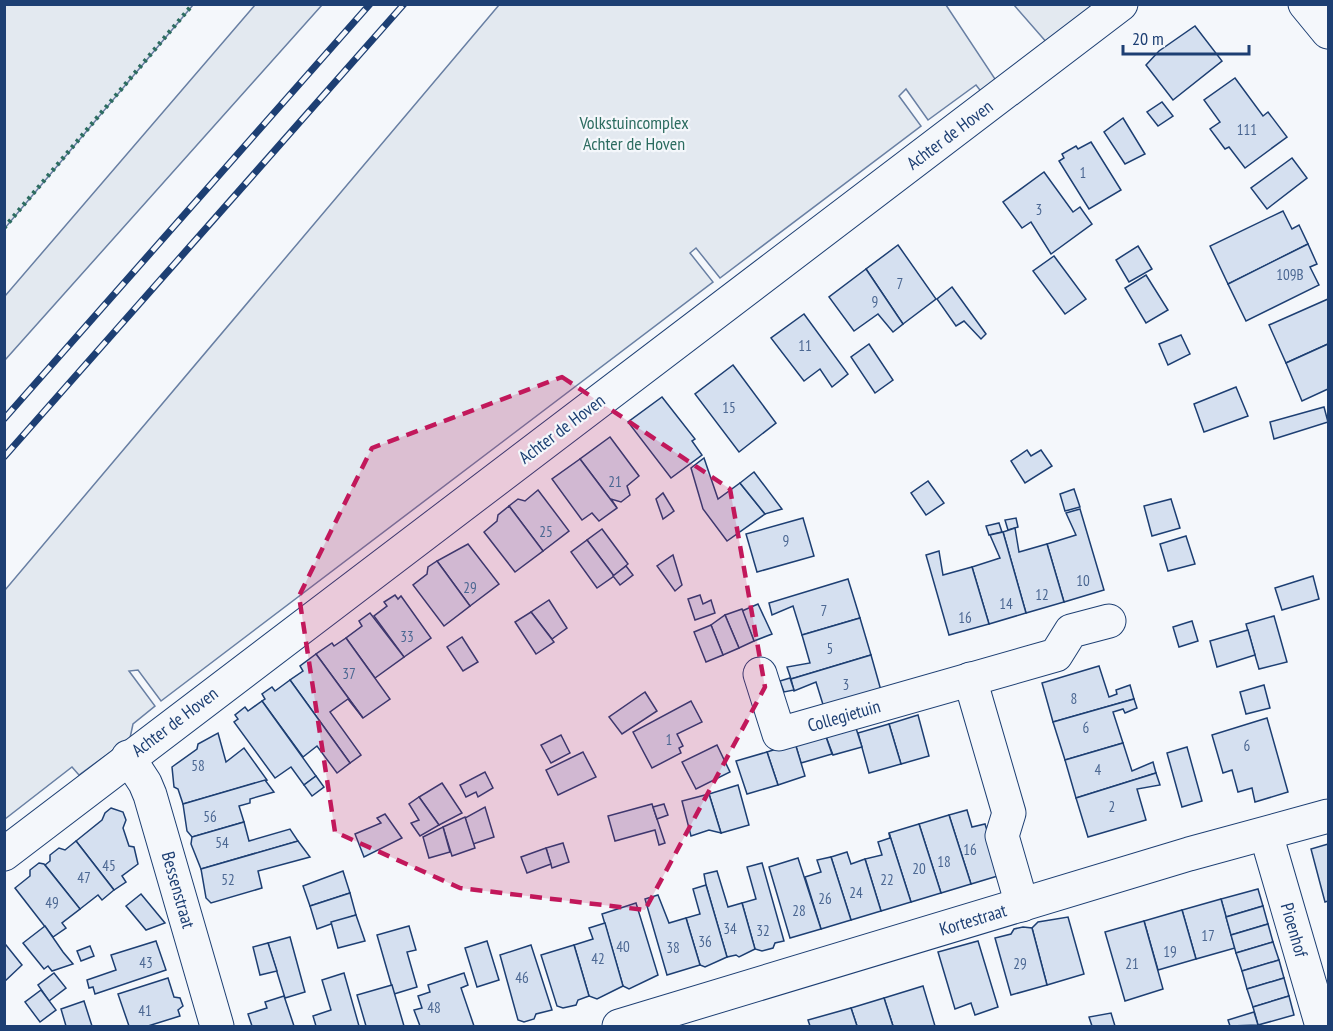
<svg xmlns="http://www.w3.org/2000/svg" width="1333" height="1031" font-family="'PT Sans Narrow',sans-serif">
<rect width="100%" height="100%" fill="#f4f7fb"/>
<g fill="#e3e9f0" stroke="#687fa3" stroke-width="1.5">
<path d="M5,4l188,1 -188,223 -1,-223z"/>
<path d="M255,5h67l-317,355v-64z"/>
<path d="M499,5h447l55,83 -14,11 -11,-14 -48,35 -22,-31 -7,7 22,30 -201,152 -24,-30 -6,5 23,29 -552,419 -23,-31 -9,1 26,35 -22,18 -3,14 -51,37 -7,-8 -67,52v-229z"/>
<path d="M1014,5h85l-51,39z"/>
</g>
<g fill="#d5e0f0" stroke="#1d3f73" stroke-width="1.5">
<path d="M1195,26l27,35 -49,39 -27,-35 13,-14z"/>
<path d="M1235,78l28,38 5,-4 19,25 -42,31 -16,-21 -4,2 -15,-20 10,-7 -16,-22z"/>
<path d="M1162,102l11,14 -15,10 -11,-14z"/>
<path d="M1123,118l22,36 -20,10 -21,-32z"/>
<path d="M1091,142l30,48 -32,19 -30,-48 5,-3 -2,-4 14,-8 2,3z"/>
<path d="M1292,158l15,20 -40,31 -16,-21z"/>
<path d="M1044,172l29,40 7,-5 12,17 -41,30 -20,-32 -9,6 -19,-26z"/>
<path d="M1283,211l9,18 7,-4 9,19 -80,40 -18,-38z"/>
<path d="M1308,244l9,20 -7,3 9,18 -73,36 -18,-37z"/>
<path d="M898,245l38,54 -33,25 -37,-55z"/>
<path d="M1138,246l14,23 -23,13 -13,-22z"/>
<path d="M1054,256l32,43 -21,15 -32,-43z"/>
<path d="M866,269l37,55 -10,8 -15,-18 -24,17 -25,-34z"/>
<path d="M1146,275l22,35 -22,13 -21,-35z"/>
<path d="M952,287l34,47 -5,5 -17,-18 -8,5 -19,-27z"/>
<path d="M1328,299v45l-42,19 -17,-38z"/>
<path d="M804,314l44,60 -16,13 -12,-18 -16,12 -33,-43z"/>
<path d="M1181,335l9,19 -22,11 -9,-21z"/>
<path d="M869,344l24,36 -18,13 -24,-36z"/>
<path d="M1328,344v45l-26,12 -16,-38z"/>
<path d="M733,365l43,58 -37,29 -44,-58z"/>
<path d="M1236,387l12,29 -44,16 -10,-28z"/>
<path d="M662,397l33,42 -3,2 10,14 -31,23 -43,-56z"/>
<path d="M1324,407l4,15 -54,17 -4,-17z"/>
<path d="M610,437l29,39 -12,10 3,9 -9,7 -10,-3 6,9 -37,-49z"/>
<path d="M1027,450l4,6 10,-6 11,16 -27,17 -14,-22z"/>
<path d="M704,458l14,41 22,-16 25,31 -38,27 -24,-32 -12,-41z"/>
<path d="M580,459l37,49 -18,13 -7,-8 -10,7 -30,-41z"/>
<path d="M754,472l28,37 -17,5 -25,-31z"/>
<path d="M928,481l16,22 -18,12 -15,-22z"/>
<path d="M1074,489l6,18 -15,4 -5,-17z"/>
<path d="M538,490l31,41 -26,20 -34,-45 9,-7 7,2z"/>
<path d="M663,493l11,18 -11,8 -7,-20z"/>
<path d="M1171,499l9,29 -28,8 -8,-30z"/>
<path d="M509,506l34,45 -28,21 -31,-40 13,-11 1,-6z"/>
<path d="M1080,509l24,81 -40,12 -17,-58 29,-9 -10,-22z"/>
<path d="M803,518l11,38 -57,16 -11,-38z"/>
<path d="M1016,518l2,9 -10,3 -3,-10z"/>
<path d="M999,523l3,9 -13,3 -3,-9z"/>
<path d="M1015,528l4,24 28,-8 17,58 -38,11 -23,-81z"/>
<path d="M602,529l26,35 -14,12 -27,-36z"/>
<path d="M1003,532l23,81 -37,11 -17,-57 28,-9 -10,-23z"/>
<path d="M1186,536l9,28 -27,7 -8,-27z"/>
<path d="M587,540l27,36 -17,12 -26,-36z"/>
<path d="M468,544l31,40 -29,22 -33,-45z"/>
<path d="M939,551l4,24 29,-8 17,57 -40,11 -23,-80z"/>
<path d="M673,555l9,30 -7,6 -18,-25z"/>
<path d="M437,561l33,45 -26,20 -31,-41 14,-11 1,-7z"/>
<path d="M626,566l7,9 -13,10 -7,-9z"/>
<path d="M1313,576l6,23 -37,11 -7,-22z"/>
<path d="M848,579l12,39 -58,17 -9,-29 -21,9 -3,-12z"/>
<path d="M395,595l3,4 3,-3 30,42 -27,19 -30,-41 13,-10 -3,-4z"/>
<path d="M700,595l3,9 8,-4 4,13 -20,7 -7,-21z"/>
<path d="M549,600l18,28 -15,11 -21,-27z"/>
<path d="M758,604l14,30 -18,7 -12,-30z"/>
<path d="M742,609l12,32 -15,7 -14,-33z"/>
<path d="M531,612l23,30 -18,12 -21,-32z"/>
<path d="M370,613l34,44 -29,21 -29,-40 16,-12 -3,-5z"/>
<path d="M725,615l14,33 -16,7 -12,-30z"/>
<path d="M1274,616l13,46 -28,7 -13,-45z"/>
<path d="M860,618l11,37 -80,24 -4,-12 23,-4 -8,-28z"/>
<path d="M1192,621l6,20 -19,6 -6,-20z"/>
<path d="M711,625l12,30 -17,7 -12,-30z"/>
<path d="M1248,630l7,25 -38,12 -7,-26z"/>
<path d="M462,637l16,25 -15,9 -16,-24z"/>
<path d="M346,638l44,61 -27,19 -47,-64 16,-11 2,3z"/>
<path d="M316,654l47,64 -15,-19 -18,13 31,43 -11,8 -60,-83 13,-9 -3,-5z"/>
<path d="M871,655l11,39 -57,17 -9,-29 -22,9 -3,-12z"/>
<path d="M1099,666l10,31 8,-3 -1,-4 14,-5 4,14 -81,23 -11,-39z"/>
<path d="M790,678l4,12 -10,2 -4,-11z"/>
<path d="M290,680l60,83 -13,10 -20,-27 -14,11 -41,-56 3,-2 -3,-5 10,-7 3,4z"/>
<path d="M1264,685l6,23 -24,6 -6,-22z"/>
<path d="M645,692l12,19 -35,23 -13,-17z"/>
<path d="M1134,699l3,9 -12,5 -2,-4 -10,3 10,31 -58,17 -12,-38z"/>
<path d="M262,701l54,75 -12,9 -13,-18 -16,11 -41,-56 4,-3 -3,-4 10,-8 3,4z"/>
<path d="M691,701l11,21 -25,12 6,12 -4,2 2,5 -29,15 -19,-36z"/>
<path d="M918,715l11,41 -28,8 -12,-40z"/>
<path d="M1267,718l21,74 -33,10 -3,-14 -14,4 -6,-22 -9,3 -11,-38z"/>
<path d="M889,724l12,40 -32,9 -11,-40z"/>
<path d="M855,725l7,22 -29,8 -8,-21z"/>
<path d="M218,733l8,29 18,-14 23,32 -84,24 -5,-15 -4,-2 -2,-20 25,-18 1,-5z"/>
<path d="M825,734l7,20 -31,9 -6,-20z"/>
<path d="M561,735l9,18 -19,10 -10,-18z"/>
<path d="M795,743l10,33 -27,9 -11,-33z"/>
<path d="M1123,743l9,28 21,-9 3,11 -80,25 -11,-38z"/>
<path d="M717,745l13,27 -34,17 -14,-27z"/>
<path d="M1187,747l15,54 -20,6 -15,-54z"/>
<path d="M583,752l13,25 -38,18 -12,-25z"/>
<path d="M767,752l11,33 -31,9 -11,-33z"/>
<path d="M485,772l8,16 -15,9 -2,-5 -10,5 -6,-12z"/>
<path d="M1156,773l4,12 -23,4 9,31 -58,17 -12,-39z"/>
<path d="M316,776l8,11 -12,9 -8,-11z"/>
<path d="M265,780l9,12 -24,7v4l-11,3 5,16 -52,15 -5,-6 -4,-27z"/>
<path d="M442,783l20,30 -23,12 -20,-28z"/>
<path d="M738,785l11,40 -28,8 -12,-39z"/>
<path d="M709,794l12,39 -12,-3 -18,6 -9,-35z"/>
<path d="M419,797l20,28 -19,11 -9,-13 8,-3 -10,-16z"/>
<path d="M652,804l13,39 -6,2 -4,-15 -40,11 -7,-25z"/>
<path d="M664,804l4,11 -11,4 -4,-12z"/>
<path d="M485,807l9,30 -21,7 -8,-26z"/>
<path d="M111,808l12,4 3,8 -3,8 6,18 5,1 4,17 -16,12 4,6 -12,8 -38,-49 26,-21 3,-7z"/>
<path d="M967,810l5,17 13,-3 16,51 -30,9 -22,-69z"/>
<path d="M385,814l17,24 -38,19 -9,-23 26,-11 -4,-5z"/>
<path d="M949,815l22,69 -30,9 -22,-69z"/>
<path d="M465,817l10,31 -23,8 -9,-29z"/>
<path d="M244,822l5,19 41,-12 8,12 -97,28 -10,-25 1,-7z"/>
<path d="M919,824l22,69 -30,9 -22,-69z"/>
<path d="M443,827l7,25 -21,6 -6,-21z"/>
<path d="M889,833l22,69 -30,9 -16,-52 17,-4 -4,-13 12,-4z"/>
<path d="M76,841l38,49 -12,10 -4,-5 -18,14 -35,-44 5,-4v-6l9,-7 6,2z"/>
<path d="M298,841l12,16 -52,14 4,17 -51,15 -5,-5 -5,-29z"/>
<path d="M563,843l6,19 -17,6 -6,-20z"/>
<path d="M1328,844v57l-3,1 -14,-53z"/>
<path d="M546,848l5,16 -24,9 -6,-16z"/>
<path d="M847,852l4,12 14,-5 16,52 -30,9 -20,-63z"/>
<path d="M831,857l20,63 -30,9 -16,-52 16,-5 -4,-12z"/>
<path d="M798,858l23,71 -31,9 -21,-71z"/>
<path d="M39,863l5,1 36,45 -18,14 4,5 -13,9 -38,-49 15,-12v-6z"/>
<path d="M762,863l22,78 -9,2 -2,5 -11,3 -7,-2 -13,-46 14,-4 -9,-32z"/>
<path d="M343,871l7,22 -40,13 -7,-20z"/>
<path d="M717,871l11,36 14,-4 13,46 -16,8 -3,-2 -9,2 -21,-72 -2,-11z"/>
<path d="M706,885l21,72 -22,10 -5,-2 -14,-47 14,-4 -7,-25z"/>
<path d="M1258,889l5,17 -37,11 -5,-18z"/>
<path d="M350,893l6,22 -39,14 -7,-23z"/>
<path d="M141,894l24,29 -19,7 -20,-24z"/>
<path d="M658,895l11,28 17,-5 14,47 -33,10 -22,-76z"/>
<path d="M1221,899l14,49 -39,11 -14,-49z"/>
<path d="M636,903l22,72 -29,14 -6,-3 -21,-72z"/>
<path d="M1263,906l5,18 -37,11 -5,-18z"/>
<path d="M1182,910l14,49 -38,11 -14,-49z"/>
<path d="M356,915l9,26 -27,7 -7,-26z"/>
<path d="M1068,917l16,57 -37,11 -15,-57 6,-6z"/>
<path d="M1144,921l19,68 -38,12 -20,-69z"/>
<path d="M605,923l18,63 -26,13 -8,-3 -15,-51 19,-6 -4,-11z"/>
<path d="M1268,924l5,18 -37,11 -5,-18z"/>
<path d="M45,926l18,26 10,12 -21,7 -4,-5 -4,3 -21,-26z"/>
<path d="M409,926l7,24 -9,2 10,35 -23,7 -17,-59z"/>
<path d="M1023,927l9,1 15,57 -36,10 -16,-57 16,-4 3,-5z"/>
<path d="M290,937l15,55 -20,6 -17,-55z"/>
<path d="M156,941l10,29 -71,24 -2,-7 -4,1 -2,-8 29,-10 -5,-15z"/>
<path d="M487,941l12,39 -22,7 -12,-39z"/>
<path d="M978,941l20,66 -23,8 -4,-12 -16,6 -17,-57z"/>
<path d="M1273,942l6,18 -37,11 -6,-18z"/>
<path d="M268,943l9,28 -17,4 -7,-28z"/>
<path d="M6,945l16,20 -18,17v-35z"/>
<path d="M531,945l21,65 -16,4 -2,5 -10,3 -6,-2 -18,-65z"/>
<path d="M574,945l15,51 -11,4 -2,5 -13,3 -6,-2 -16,-51z"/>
<path d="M90,946l4,10 -13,5 -4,-10z"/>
<path d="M1279,960l5,18 -37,11 -5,-18z"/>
<path d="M54,973l12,15 -17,13 -11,-16z"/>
<path d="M344,973l15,53h-43l-3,-10 18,-6 -9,-30z"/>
<path d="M464,973l4,12 -7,3 13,38h-54l-6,-16 8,-2 -4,-12 12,-4 -2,-7z"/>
<path d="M168,978l6,19 6,1 3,8 -5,4 2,6 -32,10h-19l-11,-32z"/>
<path d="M1284,978l5,18 -36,11 -6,-18z"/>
<path d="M392,985l12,41h-38l-9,-31z"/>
<path d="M923,986l12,40h-42l-9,-28z"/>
<path d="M41,990l15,20 -16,12 -15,-20z"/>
<path d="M284,996l10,30h-42l-4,-12 19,-6 -2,-6z"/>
<path d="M1289,996l5,19 -36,10 -5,-18z"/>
<path d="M884,998l9,28h-36l-6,-18z"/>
<path d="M84,1001l8,25h-26l-5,-17z"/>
<path d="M851,1008l6,18h-47l-2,-6z"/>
<path d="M1254,1012l4,13 -28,1 -2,-6z"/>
<path d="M1111,1013l4,13h-23l-3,-9z"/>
</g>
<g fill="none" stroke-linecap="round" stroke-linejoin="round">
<g stroke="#1d3f73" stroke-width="35">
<g id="minor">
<path d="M1305,4l23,28"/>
<path d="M760,674l19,60 277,-79 15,-24 38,-10"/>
<path d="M970,679l39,134 -7,23 20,69"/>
<path d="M128,757l17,26 5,12 67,231"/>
<path d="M1266,834l56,192"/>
<path d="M4,854l1117,-850"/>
<path d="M619,1026l570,-172 139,-38"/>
</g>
</g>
<use href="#minor" stroke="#f4f7fb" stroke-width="33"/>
<g stroke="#1d3f73" stroke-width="7">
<g id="rail">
<path d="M4,419l366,-415"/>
<path d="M4,457l400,-453"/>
</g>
</g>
<use href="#rail" stroke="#f4f7fb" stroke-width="4.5" stroke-dasharray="14" stroke-linecap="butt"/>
<path stroke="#2c6c60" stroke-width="4.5" stroke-dasharray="3 4.5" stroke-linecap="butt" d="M4,228l189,-224"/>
</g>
<path fill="#c2185b" fill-opacity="0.2" stroke="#c2185b" stroke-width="4.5" stroke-dasharray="12 8" stroke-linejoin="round" d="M562,377l168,112 35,198 -120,223 -185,-22 -125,-56 -36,-236 73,-148z"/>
<g text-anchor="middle" stroke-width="4.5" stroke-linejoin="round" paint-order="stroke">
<g font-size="15" fill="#4b6792">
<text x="1247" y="135">111</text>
<text x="1083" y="178">1</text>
<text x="1039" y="215">3</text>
<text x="1290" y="280">109B</text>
<text x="900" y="289">7</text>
<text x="875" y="307">9</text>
<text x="805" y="351">11</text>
<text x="729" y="413">15</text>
<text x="615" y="487">21</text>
<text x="546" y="537">25</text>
<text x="786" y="546">9</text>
<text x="1083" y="586">10</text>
<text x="470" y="593">29</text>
<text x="1042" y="600">12</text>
<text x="1006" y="609">14</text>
<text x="824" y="616">7</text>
<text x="965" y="623">16</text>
<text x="407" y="642">33</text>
<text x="830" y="654">5</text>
<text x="349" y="679">37</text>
<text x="846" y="690">3</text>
<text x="1074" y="704">8</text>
<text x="1086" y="733">6</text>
<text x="669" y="745">1</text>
<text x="1247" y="751">6</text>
<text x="198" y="771">58</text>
<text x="1098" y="775">4</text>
<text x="1112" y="812">2</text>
<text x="210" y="822">56</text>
<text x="222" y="848">54</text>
<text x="970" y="855">16</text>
<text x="944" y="867">18</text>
<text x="109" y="871">45</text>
<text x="919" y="874">20</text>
<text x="84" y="883">47</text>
<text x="228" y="885">52</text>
<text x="887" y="885">22</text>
<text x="856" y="898">24</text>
<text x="825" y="904">26</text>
<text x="52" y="908">49</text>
<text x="799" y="916">28</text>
<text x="730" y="934">34</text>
<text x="763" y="936">32</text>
<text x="1208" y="941">17</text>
<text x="705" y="947">36</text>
<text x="623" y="952">40</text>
<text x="673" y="953">38</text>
<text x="1170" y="957">19</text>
<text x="598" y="964">42</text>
<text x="146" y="968">43</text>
<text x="1020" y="969">29</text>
<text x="1132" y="969">21</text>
<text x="522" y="983">46</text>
<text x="434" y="1013">48</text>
<text x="145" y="1016">41</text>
</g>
<g font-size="18" fill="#2c6c60" stroke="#f4f7fb">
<text x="634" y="129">Volkstuincomplex<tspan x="634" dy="21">Achter de Hoven</tspan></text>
</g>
<g font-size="18" fill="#1d3f73" stroke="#f4f7fb">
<text transform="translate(950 135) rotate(-37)" y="6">Achter de Hoven</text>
<text transform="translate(562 429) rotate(-37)" y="6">Achter de Hoven</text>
<text transform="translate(844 716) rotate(-16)" y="6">Collegietuin</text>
<text transform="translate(175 722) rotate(-37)" y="6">Achter de Hoven</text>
<text transform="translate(178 890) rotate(74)" y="6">Bessenstraat</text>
<text transform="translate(973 920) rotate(-17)" y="6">Kortestraat</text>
<text transform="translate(1294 930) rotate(74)" y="6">Pioenhof</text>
</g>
</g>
<rect width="1333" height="1031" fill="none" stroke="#1d3f73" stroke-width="12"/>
<path d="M1123 45v9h126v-9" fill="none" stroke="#1d3f73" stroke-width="3"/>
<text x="1132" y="45" font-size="18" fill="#1d3f73" stroke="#f4f7fb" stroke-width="4.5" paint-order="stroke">20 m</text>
</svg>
